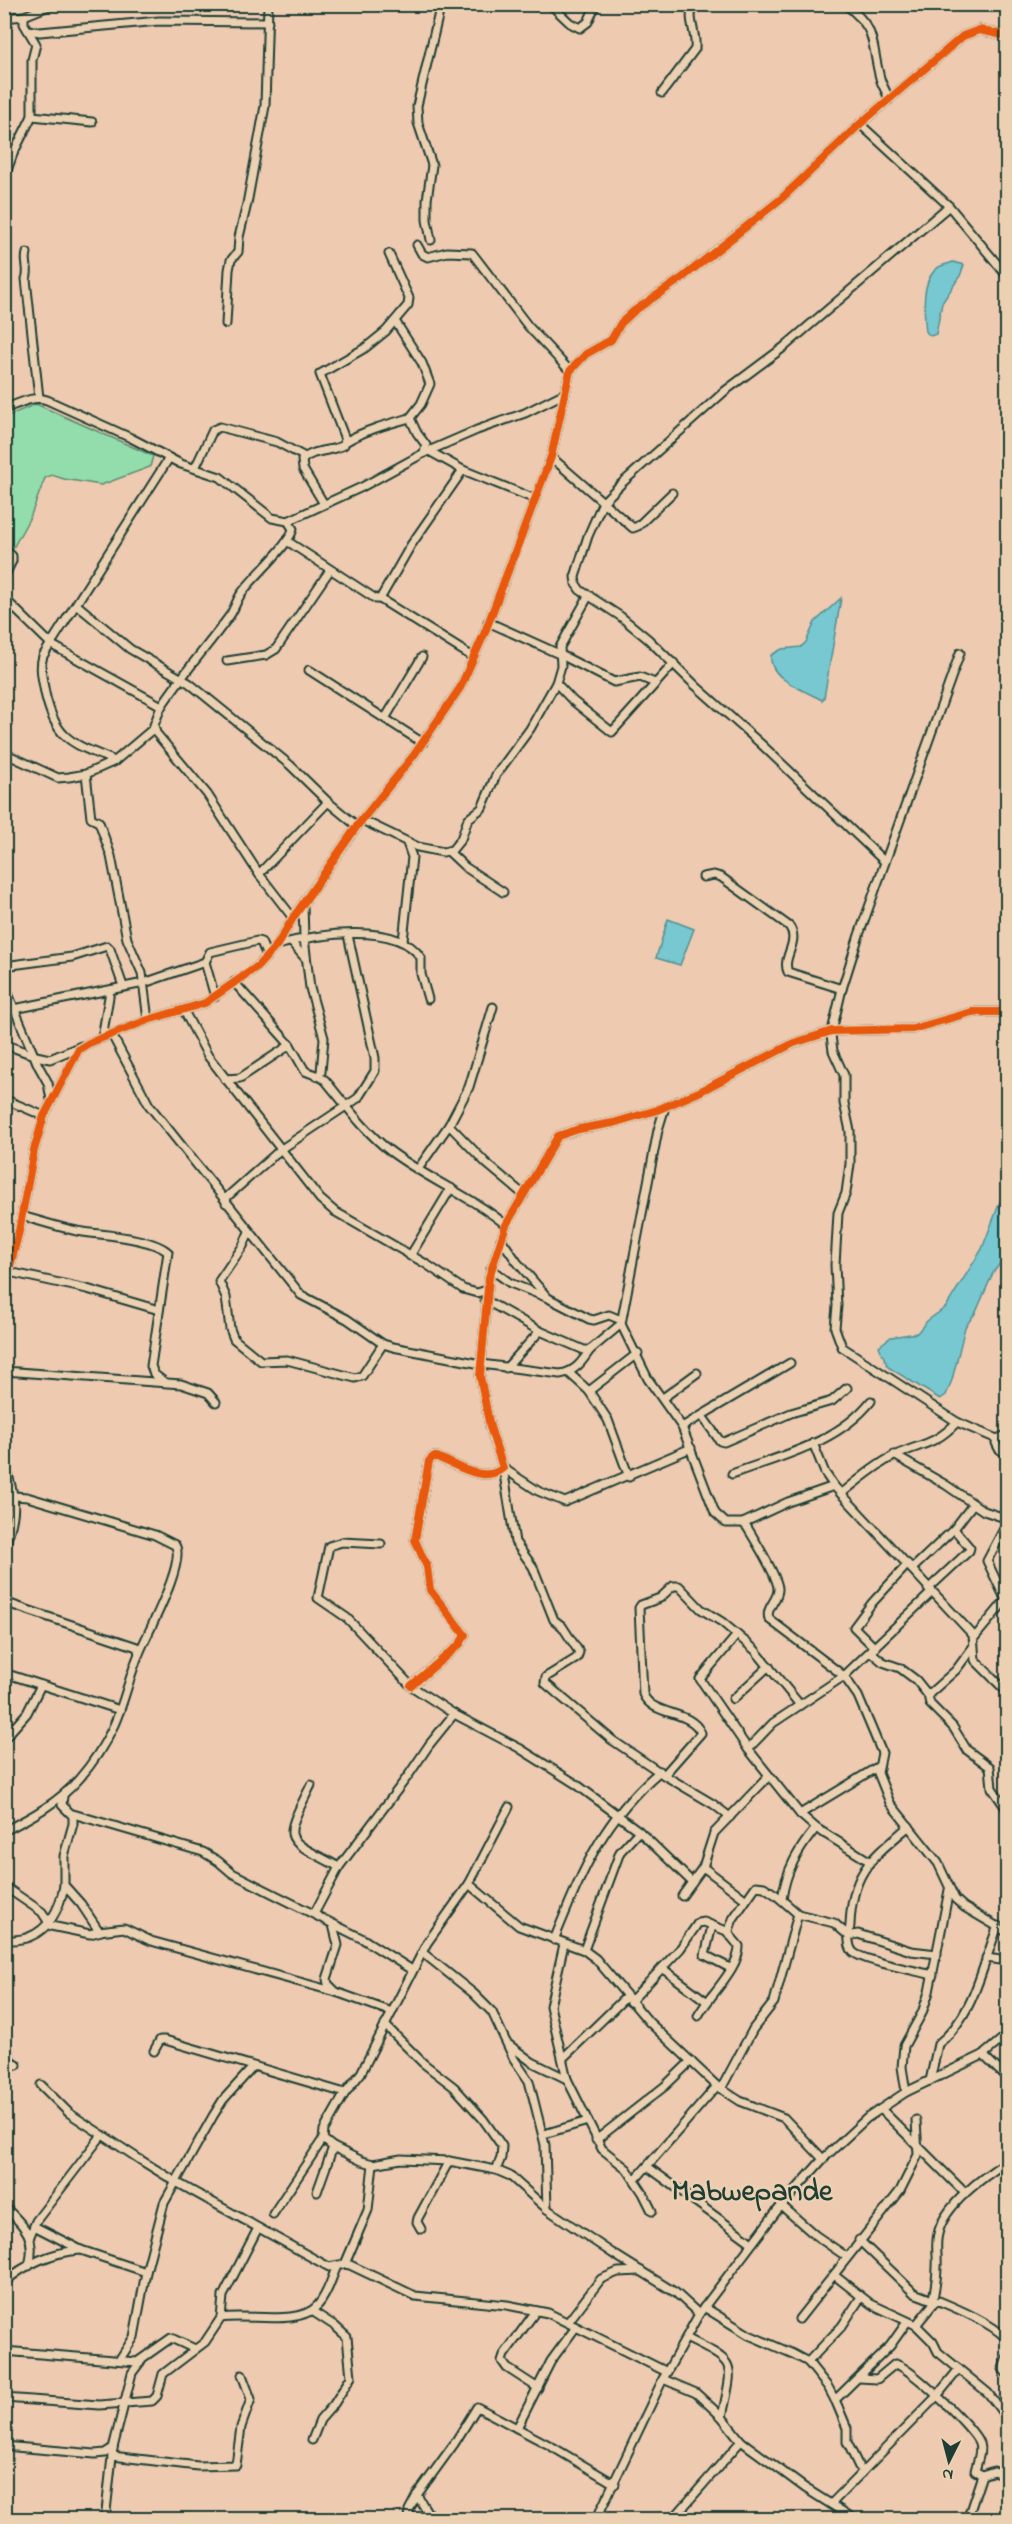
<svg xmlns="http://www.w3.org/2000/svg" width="1012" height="2524" font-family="'Indie Flower',sans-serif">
<rect width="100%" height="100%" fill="#eecab1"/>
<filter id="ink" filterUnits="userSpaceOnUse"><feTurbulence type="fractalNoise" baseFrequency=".0167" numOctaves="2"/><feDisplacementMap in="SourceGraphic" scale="12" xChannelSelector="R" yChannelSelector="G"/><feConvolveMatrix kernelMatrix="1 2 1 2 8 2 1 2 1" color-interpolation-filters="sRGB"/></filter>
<g filter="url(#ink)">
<path fill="#93dcac" stroke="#598c70" stroke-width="1.5" d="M36,404l117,52 -3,11 -49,18 -37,-6 -12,-4 -7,3 -14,37 -19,35 -7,-5v-128z"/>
<g fill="#78c8d1" stroke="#549092" stroke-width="1.5">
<path d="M953,262l11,3 -4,11 -18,27 -6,31 -5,2 -5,-4c-2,-19 -6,-53 13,-65 3,-2 10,-3 14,-5z"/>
<path d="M841,598l-17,100 -2,2c-18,-10 -54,-21 -51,-45l11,-6 19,-2 5,-5 9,-20z"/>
<path d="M668,919l26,10 -14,36 -24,-7z"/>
<path d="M1007,1183v71l-14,19 -17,39 -11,15 -13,53 -6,15 -6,4 -52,-32 -9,-21 12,-9 26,-4 10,-12 19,-14 36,-58z"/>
</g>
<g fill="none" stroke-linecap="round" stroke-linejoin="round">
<g stroke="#1f3d34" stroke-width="11">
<g id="minor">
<path d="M550,4l20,19 10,5 8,-6 8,-18"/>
<path d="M845,4c34,27 25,37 35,74 2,8 7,14 9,22"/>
<path d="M4,18l20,-2 30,-12"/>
<path d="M28,30l12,2 119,-11 109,1"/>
<path d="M662,93l33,-44c2,-16 -8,-29 -2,-45"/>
<path d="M32,116l60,6"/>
<path d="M860,124l89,82 59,71"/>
<path d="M4,179l9,-25 19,-38v-56l4,-16 -12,-20v-8"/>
<path d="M431,240l-4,-20v-20l5,-35 -14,-42 -1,-17 24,-102"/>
<path d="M417,245l5,9 6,3 19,-5 25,1 56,73 42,45"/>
<path d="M27,253c-3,10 3,16 -1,26l13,119"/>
<path d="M395,321l27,42 8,21 -9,20 -11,14 7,15 9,12 -2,8"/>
<path d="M226,324l3,-54 2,-10 7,-8 1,-15 8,-33 18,-98 3,-102"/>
<path d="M4,409c14,-5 29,-14 43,-9l84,38 50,26 39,13 52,41 16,3 74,-34 62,-34 53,-23 48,-17 38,-19"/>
<path d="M345,442c20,-12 43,-18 65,-24"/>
<path d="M429,451l34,19 72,29"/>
<path d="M551,457l82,71 5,-2 34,-33"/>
<path d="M195,468l18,-38 7,-3 57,15 28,15"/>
<path d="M324,504l-21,-35 -1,-9c11,-11 29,-8 42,-15l1,-6 -25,-65 45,-26 21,-17 22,-26 1,-7 -20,-44"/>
<path d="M287,541l89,58h4l31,-54 52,-75"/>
<path d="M4,549l8,7v5l-8,16"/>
<path d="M589,595l-29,52 1,19 -5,17 17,18 39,31 62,-69"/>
<path d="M4,598l48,47 106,59 3,3 -7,18 2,8 51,61 52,80 34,44"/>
<path d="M380,599l93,58"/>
<path d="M77,605l53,44 59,34 101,82 38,37 29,24"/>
<path d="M488,622l71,32 55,28 26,-5 15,6"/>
<path d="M960,653l-101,282 -17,54 -11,46 2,16 11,24v28l6,28v33l-4,29 -8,20 -3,52 2,41 -2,22 7,19 115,75 40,17"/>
<path d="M227,661l39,-6 10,-6 54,-79"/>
<path d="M309,670l114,73"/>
<path d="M161,707c20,-31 45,-59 67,-89 6,-7 8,-17 13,-24 11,-16 48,-48 52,-65l-5,-8"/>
<path d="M386,717l36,-60"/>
<path d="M4,753l54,25 11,-1 17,-3 29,-13 39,-33"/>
<path d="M115,761c-42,-18 -59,-19 -70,-68 -2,-12 -6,-25 -2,-37l126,-198"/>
<path d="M86,774l5,44 8,4 12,34 16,83 15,34 6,47"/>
<path d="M362,820l56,27 25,5 9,-2 9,-11 7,-20 14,-11 14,-33 34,-46 26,-46"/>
<path d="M448,851l17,16 38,25"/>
<path d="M884,861l-124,-118 -64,-57 -48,-47 -28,-23 -40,-26 -4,-6 -1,-7 13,-41 15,-34 18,-18 104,-93 59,-44 165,-141"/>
<path d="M259,874l69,-72"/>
<path d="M703,877l11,-2 7,2 68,49c12,16 -8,31 -1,46l54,17"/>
<path d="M303,904l1,34 6,50 14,50 -3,34 -3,4 7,4c20,24 40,52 65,71 37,28 81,45 116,74"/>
<path d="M403,941l9,-84 -5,-14"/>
<path d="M291,942l14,16"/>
<path d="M277,945c37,-10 120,-25 144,13v16l7,25"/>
<path d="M4,966l68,-9 35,-11 3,3 13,37"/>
<path d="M234,982l56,63 15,26 13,5"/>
<path d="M4,984l34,81 10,18 3,17"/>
<path d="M215,997l-10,-35 5,-10 47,-11 4,1 6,14"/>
<path d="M14,1009l130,-26 61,-21"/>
<path d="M184,1011l24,45 112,143 14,12 92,53 37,25 14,4 10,-3"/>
<path d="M112,1035l37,70 152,190 46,24 36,25 10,3 88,17 79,10c15,-2 22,-12 30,-24"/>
<path d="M102,1038l8,-47"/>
<path d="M4,1044l32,12 14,3 31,-13"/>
<path d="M225,1079l15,-1 50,-33"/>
<path d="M4,1099l40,17"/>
<path d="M665,1107l-7,23 -37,194 27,55 34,48 33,86 11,10h17l4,4c7,12 30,48 31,61 1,12 -13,19 -9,31l75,57 14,20 24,57 -4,20 12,30 48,60 17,36 9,8 44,26"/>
<path d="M449,1125l37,38 38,32"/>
<path d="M418,1169l31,-44 20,-38 24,-80"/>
<path d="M226,1203l1,-6 53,-47 78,-52 17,-27v-13l-27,-123"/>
<path d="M22,1216c18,5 36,11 55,15 22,4 74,6 91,21l-17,114 3,8 9,7"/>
<path d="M249,1232l-6,14 -24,35 7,16 4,32 4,10 27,22 26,-1 68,18 7,-2 21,-32"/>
<path d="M501,1239l16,23 31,36"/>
<path d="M410,1256l41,-68"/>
<path d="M491,1269l19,14 38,15 41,21 5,1 15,-5 12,5"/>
<path d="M9,1272l78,17 72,21"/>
<path d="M4,1290l15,-59 15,-81 10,-34 35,-67 10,-6 59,-23 57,-17 53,-37 19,-21 16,-27 64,-92 57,-71 46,-67 25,-56 66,-175 19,-86 16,-17 25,-14 10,-17 13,-12 48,-33 100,-80 78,-74 103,-88 16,-6 29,6"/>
<path d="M485,1300l55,31"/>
<path d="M506,1368l34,-37 44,19h6l31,-26"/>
<path d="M4,1371l177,13 27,9 8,9"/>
<path d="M569,1373l20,18 19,29 21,57"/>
<path d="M589,1391l49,-38"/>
<path d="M663,1398l34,-25"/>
<path d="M702,1416l18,25 4,1 67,-29 41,-12 15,-13"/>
<path d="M682,1427l108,-64"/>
<path d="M1008,1434l-11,5 -1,4 3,6 9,6"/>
<path d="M813,1443l12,30 9,13 139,149 2,25 33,33"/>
<path d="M894,1455l52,30 38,26 24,8"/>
<path d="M4,1462c12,35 14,50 0,86"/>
<path d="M503,1468l12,74 18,25 21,53 8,6 17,26 -2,6 -31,19 -1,6 67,57 52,35 49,29 17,13"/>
<path d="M503,1468l35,23 27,11 126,-54"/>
<path d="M732,1474c48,-18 106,-31 139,-73"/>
<path d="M841,1494c16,-13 37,-31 55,-39 27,-12 39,-10 61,-33"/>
<path d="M1008,1508v1"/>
<path d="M1008,1521l-21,40 21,44"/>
<path d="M743,1523l45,-21 46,-16"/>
<path d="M381,1544l-39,-2 -13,4 -11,52 29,20 64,68 43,28 65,34 57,36 63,47 53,51"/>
<path d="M912,1569l42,-40 19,-25"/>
<path d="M928,1589l41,-38 1,-3 -16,-19"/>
<path d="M4,1602l133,45 2,6"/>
<path d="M737,1635l-37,44 48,70"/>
<path d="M974,1638l31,-37"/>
<path d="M875,1648l-21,-21 18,-24 36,-39"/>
<path d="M871,1652l12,10 17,6 16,12 12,15 2,9 23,23 14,23 23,17 2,21 16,23"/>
<path d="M4,1673l116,37"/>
<path d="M411,1686l49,-42 5,-9 -35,-45 -3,-23 -12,-27 14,-79 4,-4h4c20,8 47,27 66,11l-13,-41 -10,-51 9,-99 17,-52 52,-89 21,-7 34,-6 44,-13 42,-18 95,-49 38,-12 81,-2 59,-17h36"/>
<path d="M928,1695l28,-25 17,-23"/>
<path d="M733,1699l36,-33"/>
<path d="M4,1739l23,-26 14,-28"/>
<path d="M664,1775l37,-42c-10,-24 -49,-16 -58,-39l-4,-86 2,-3 19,-7 13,-12h6l22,23 21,13 33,28 45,55"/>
<path d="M311,1785c-29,59 -29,51 28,82"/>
<path d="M63,1796l-1,9 11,11v8l-9,32v29l17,19 18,27 25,-3 27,13 185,51 56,20"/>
<path d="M509,1807l-40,77 -42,59 -66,130 -16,20 -21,37 -1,9 10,8 29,14 11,3 28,-5 48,2 47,9 14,6 37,33 65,44 64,40 23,21"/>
<path d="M73,1814l130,38 15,9 14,12 131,66 49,31"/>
<path d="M800,1814l79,-48"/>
<path d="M909,1826c-38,33 -57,45 -59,99 -1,9 -3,20 3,27 10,9 64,19 80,23"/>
<path d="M4,1831c28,-14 55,-29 75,-52 14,-16 26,-35 35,-54 10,-22 15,-47 24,-69 8,-21 49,-94 37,-111l-20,-10 -128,-38 -12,-1"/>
<path d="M869,1861l-53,-33 -16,-14 -52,-65 25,-26 71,-47 87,-83"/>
<path d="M703,1867l42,32"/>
<path d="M469,1884l50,42 65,24 12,9 53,63 68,64 23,15 44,17 39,41"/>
<path d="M4,1886l38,26 9,14 39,8 11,-3"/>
<path d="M682,1896l21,-29 11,-34 55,-57"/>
<path d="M782,1899c4,-29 16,-49 34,-71"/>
<path d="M314,1914l25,-47 69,-91 21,-31 25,-31"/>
<path d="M333,1925l5,20 -11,34 1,5 8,8"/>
<path d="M712,1926l-7,29 25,13"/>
<path d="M554,1940c28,-68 47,-119 106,-169"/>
<path d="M4,1941c8,-1 18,-1 25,-4 21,-8 31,-30 35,-51"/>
<path d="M564,1944l-14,62 17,73"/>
<path d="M584,1950l36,-98 19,-21"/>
<path d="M423,1953l50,40 19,19 22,47 15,22 16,64 2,64"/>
<path d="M986,1958l22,3"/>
<path d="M662,1968l44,33"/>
<path d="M630,2002l50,-53 18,-26 6,-1 25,10"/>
<path d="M698,2016c11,-20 42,-49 41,-70l-11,-13 5,-14 23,-33 8,1 12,8 22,19 36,9 15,13 9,-2 53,17 26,3"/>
<path d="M385,2025l38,38 31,24 29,32 19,27 -1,12 -5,12"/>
<path d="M4,2037l6,23 7,5"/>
<path d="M508,2044l24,18 35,17 35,70 25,20 16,24 9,18"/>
<path d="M154,2051l6,-11h5l180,53"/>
<path d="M983,2055l25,24"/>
<path d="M563,2058l63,-61"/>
<path d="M930,2081l8,-37c37,-29 43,-76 60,-118"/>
<path d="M41,2085l28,28 70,46 37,23 153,85 16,-3 5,1 65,31 92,9 41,8 119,59"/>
<path d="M721,2089l32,-60 21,-27 24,-88"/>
<path d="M906,2092l-4,-25 2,-21 18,-33 7,-21 20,-102"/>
<path d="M881,2109l84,84"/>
<path d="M544,2134l44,-13"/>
<path d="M596,2140l69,-54 26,-25"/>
<path d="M4,2144v18"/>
<path d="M648,2167l104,76"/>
<path d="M635,2180l82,-94"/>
<path d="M317,2192l16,-45"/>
<path d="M4,2206c20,20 33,30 25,60"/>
<path d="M782,2206l33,29 32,22"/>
<path d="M273,2214l50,-75"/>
<path d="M34,2226l47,24 65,22"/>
<path d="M421,2229l-4,-7 1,-4 31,-57"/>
<path d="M30,2236l6,-15 66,-86"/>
<path d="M859,2240l55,53 21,8"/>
<path d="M345,2264l23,-54 5,-46"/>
<path d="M834,2275l37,29 45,21 17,17 5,10 50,41 20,27"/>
<path d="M4,2283c20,-19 49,-31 76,-33"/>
<path d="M933,2299c2,-11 4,-21 4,-32 1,-11 -2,-22 1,-33 6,-29 46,-58 70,-73"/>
<path d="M704,2307l45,28 44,19 15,8 20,25 8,15 11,26v14l15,31"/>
<path d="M536,2311l-32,44 -2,6 5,7 31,20"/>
<path d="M221,2318l2,-22 35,-68"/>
<path d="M799,2319l101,-128 18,-36 -2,-35"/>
<path d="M568,2322l33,-43 17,-7 23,-1"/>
<path d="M916,2325l18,-22 5,-2c17,7 59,25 69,40"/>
<path d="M686,2338c53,26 47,23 36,79"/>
<path d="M4,2351l133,11 34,-24 24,11"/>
<path d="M1008,2354l-5,15 5,6"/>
<path d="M120,2359l14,-22 12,-65 18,-69 49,-87 10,-16 30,-33"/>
<path d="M808,2362l34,-36 19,-29"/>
<path d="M859,2378l18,1 18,-15c14,2 80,65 84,79 3,9 -2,19 -4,28l7,4"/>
<path d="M663,2379l33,14 26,24 19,24 64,47 51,32"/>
<path d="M4,2398l95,7 53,-4 5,-5 6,-22 42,-32 16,-24c26,-5 78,9 97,-13 10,-11 13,-26 19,-39"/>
<path d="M835,2400l55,-54 17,-24"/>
<path d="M517,2428l34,-67 25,-34"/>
<path d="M312,2440l8,-20 14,-16 17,-27 -4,-40 -12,-11 -23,-15"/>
<path d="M4,2446l91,8 10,-1 8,-5"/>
<path d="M112,2456l86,10 38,-1 5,-38 10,-28 -9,-24"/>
<path d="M417,2495l15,25"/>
<path d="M831,2504l105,-107 23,-28"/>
<path d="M105,2520l8,-72 19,-75 9,-12"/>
<path d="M410,2520l-1,-10 8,-15 37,-51 23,-37 72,38 66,39"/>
<path d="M596,2520l67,-141 36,-65 77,-102 47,-53 44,-41 39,-26 77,-37 25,-21"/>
<path d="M672,2520l69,-79"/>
<path d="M967,2520l15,-45 12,-4 14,6"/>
</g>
</g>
<use href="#minor" stroke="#ebd1b2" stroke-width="7"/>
<g stroke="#ebd1b2" stroke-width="11">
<g id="cycleway">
<path d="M4,1290l15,-59 15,-81 10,-34 35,-67 10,-6 59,-23 57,-17 53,-37 19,-21 16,-27 64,-92 57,-71 46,-67 25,-56 66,-175 19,-86 16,-17 25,-14 10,-17 13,-12 48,-33 100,-80 78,-74 103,-88 16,-6 29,6"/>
<path d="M411,1686l49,-42 5,-9 -35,-45 -3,-23 -12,-27 14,-79 4,-4h4c20,8 47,27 66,11l-13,-41 -10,-51 9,-99 17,-52 52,-89 21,-7 34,-6 44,-13 42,-18 95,-49 38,-12 81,-2 59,-17h36"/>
</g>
</g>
<use href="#cycleway" stroke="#e8590c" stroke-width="8"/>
</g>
</g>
<g text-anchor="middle" stroke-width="5" stroke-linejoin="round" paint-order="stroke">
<g font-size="30" font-weight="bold" fill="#1f3d34" stroke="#ebd1b2">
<text x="752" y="2200">Mabwepande</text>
</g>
</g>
<rect width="1012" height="2524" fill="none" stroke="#ebd1b2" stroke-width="24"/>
<rect x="12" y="12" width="988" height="2500" fill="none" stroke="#1f3d34" stroke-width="2" filter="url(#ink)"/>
<g transform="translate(949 2461) rotate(186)" stroke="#ebd1b2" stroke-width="4.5" paint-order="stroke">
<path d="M0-4.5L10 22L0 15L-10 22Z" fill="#1f3d34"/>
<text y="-9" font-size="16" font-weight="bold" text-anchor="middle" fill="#1f3d34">N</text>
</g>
</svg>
